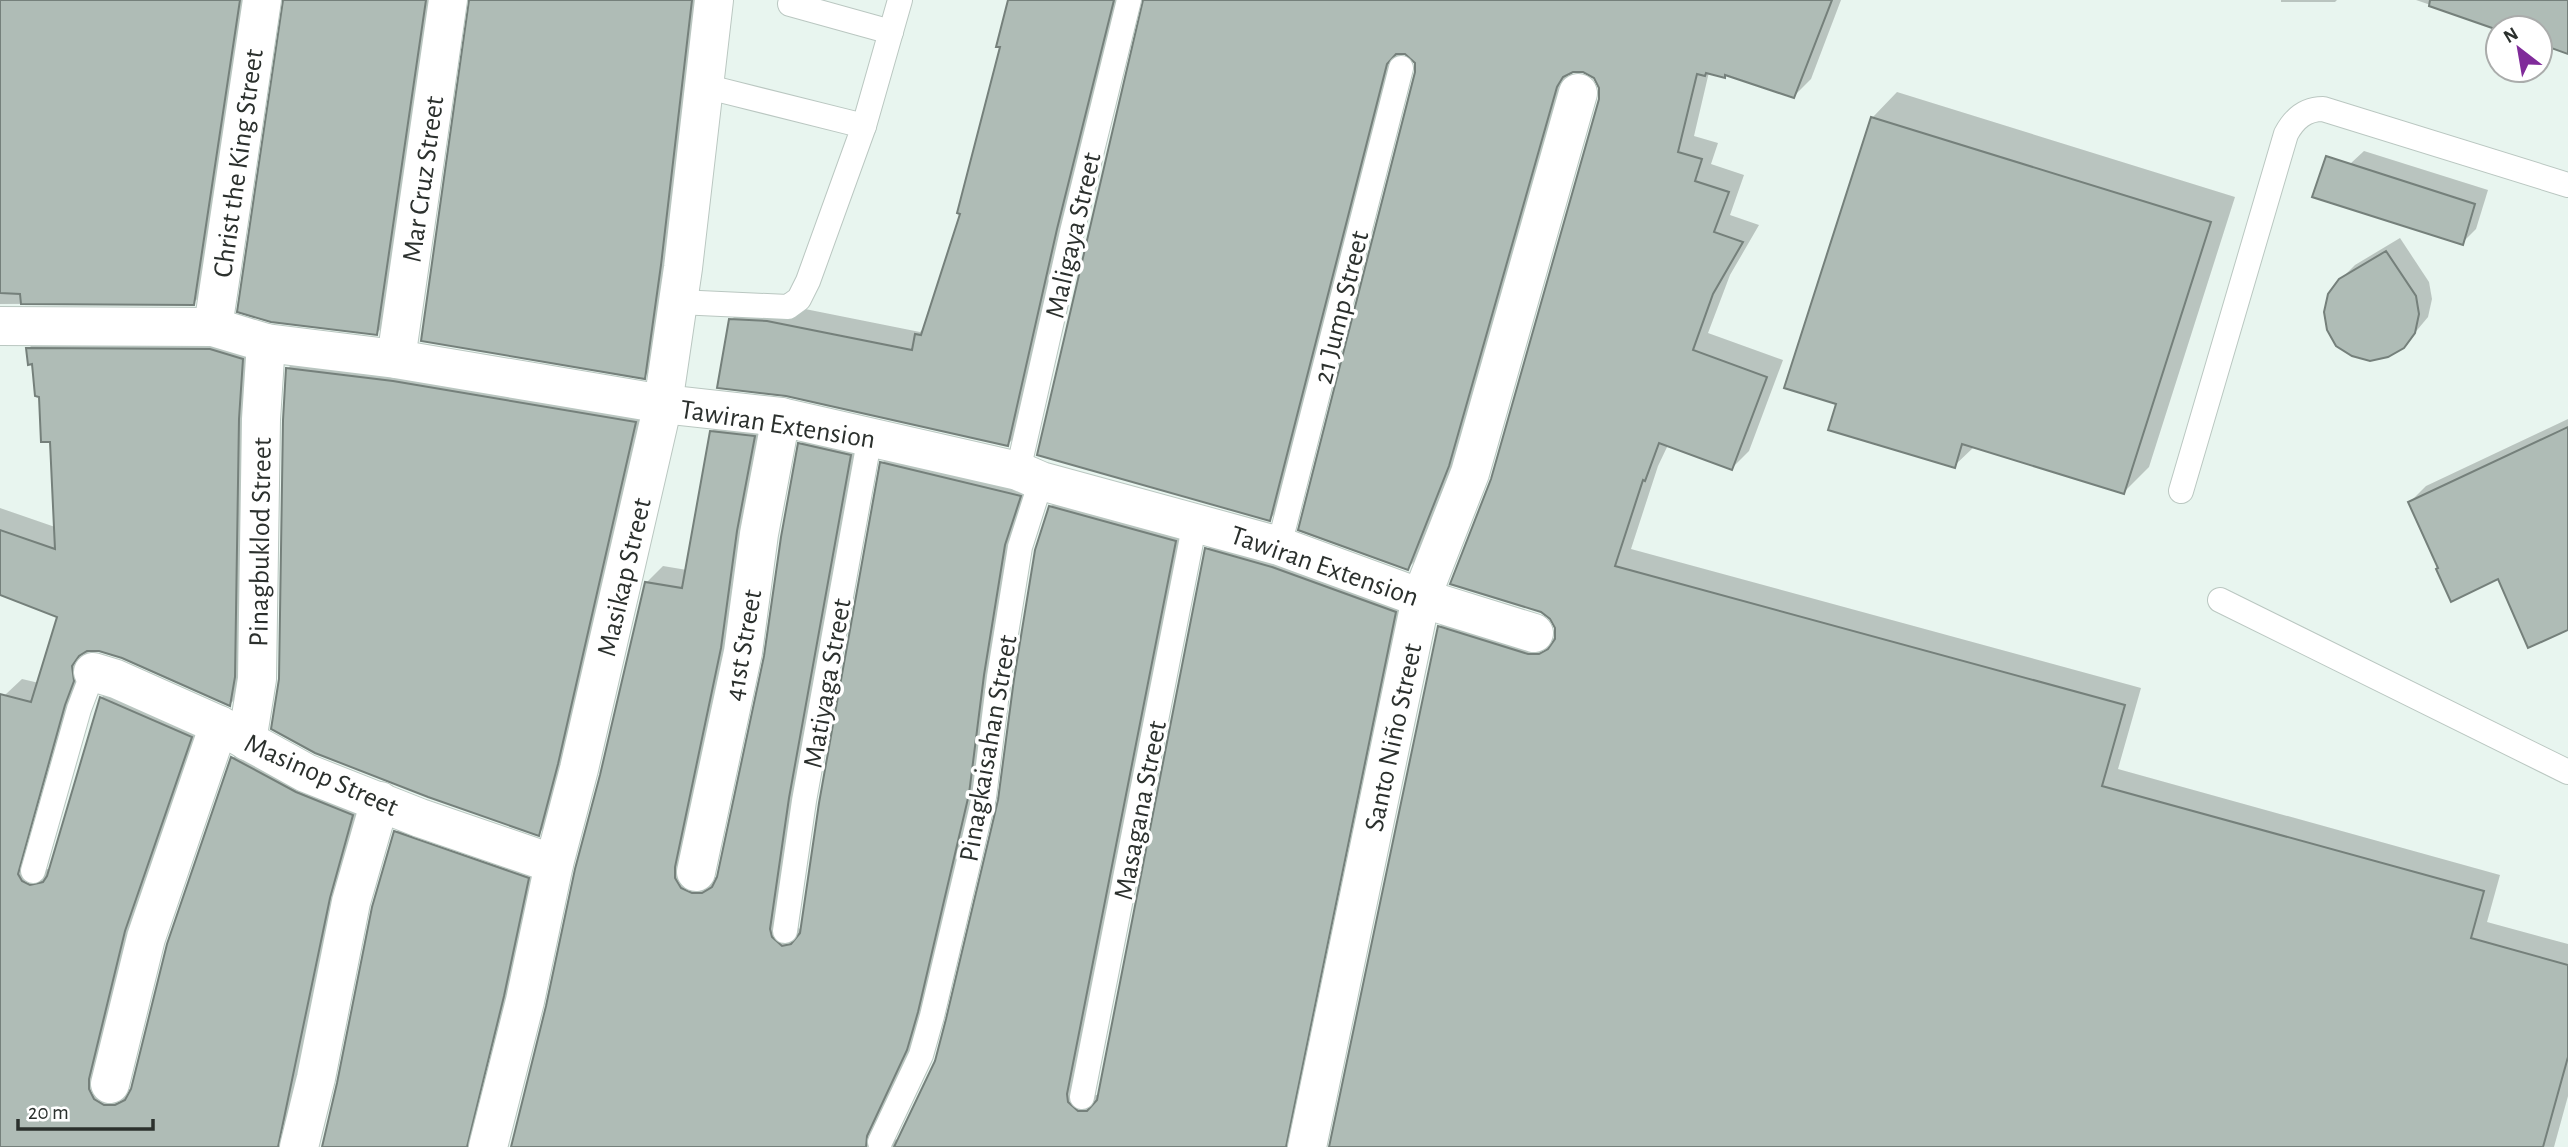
<svg xmlns="http://www.w3.org/2000/svg" width="2568" height="1147" font-family="'Alegreya Sans',sans-serif">
<rect width="100%" height="100%" fill="#e8f5ef"/>
<g fill="#0003">
<path d="M0,0h250l-44,291 -13,12 -193,1z"/>
<path d="M285,0h151l-47,320 -12,13z"/>
<path d="M471,0h231l-46,364 -12,13z"/>
<path d="M1009,0h116l-100,428 -17,16 -277,-124 17,-17 37,2 135,27 6,-6 36,-114 40,-166z"/>
<path d="M1144,0h697l-30,79 -17,17 -67,-22 -3,2 -15,-4 -15,64 24,7 -7,21 33,11 -14,40 29,10 -29,50 -22,58 75,27 -34,91 -17,17 -64,-23 -10,21 -27,83 510,139 -23,81 382,106 -13,47 81,22v152l-14,51h-1223l108,-520 17,-17 90,28h11v-11l-64,-147 108,-381v-12l-6,-10 -10,-7h-12l-108,378 -40,103 -17,17 9,-505 -11,-11h-5l-115,450 -16,17z"/>
<path d="M2281,0h56l-2,2h-54z"/>
<path d="M2416,0h152v52l-28,-10v-14h-42z"/>
<path d="M1897,92l338,105 -86,270 -25,25 -149,-46 -21,20 -116,-63 34,-285z"/>
<path d="M2364,151l124,39 -12,39 -14,14 -112,-79z"/>
<path d="M2400,238l29,44 3,17 -4,18 -25,30 -63,-67 15,-15z"/>
<path d="M45,332l214,10 -12,346 -17,16 -107,-48 -24,-7h-11l2,14 -45,206h6l50,-171 17,-17 90,39 -85,369h10l36,-144 64,-187 16,-17 120,57 -67,349h-302v-433l5,-19 17,-16 17,4 20,-68 -59,-35v-72l55,19 -3,-87 -24,-91z"/>
<path d="M301,356l347,53 -97,412 -13,13 -257,-155 7,-311z"/>
<path d="M728,415l43,5 -61,457h9l47,-220 34,-213 17,-17 50,12 -79,481 12,9h2l80,-466 17,-17 137,33 -50,297 -94,364 8,-1 36,-77 64,-261 50,-294 17,-17 125,34 -108,561 12,10h3l108,-546 16,-16 189,62 -102,552h-798l134,-564 17,-17 24,4 24,-138z"/>
<path d="M2568,419v209l-69,-51 -59,-10 -30,-65 16,-16z"/>
<path d="M412,815l132,47 -53,285h-168l73,-315z"/>
</g>
<g fill="#afbcb6" stroke="#75807b" stroke-width="2">
<path d="M0,0h240l-46,305 -173,-1 -1,-10 -20,-1z"/>
<path d="M283,0h143l-49,335 -106,-13 -34,-10z"/>
<path d="M469,0h223l-31,265 -16,114 -224,-38z"/>
<path d="M1008,0h106l-57,229 -49,217 -222,-50 -69,-8 12,-69 38,2 145,29 3,-16 6,1 39,-121 -3,-1 43,-166h-4z"/>
<path d="M1143,0h689l-38,98 -69,-23v3l-19,-5 -1,3 -8,-2 -19,78 24,7 -7,22 34,11 -15,40 29,10 -30,52 -20,56 74,27 -35,93 -73,-27 -14,38 -2,-1 -28,86 510,139 -23,81 382,105 -13,47 97,27v92l-25,90h-1214l109,-521 90,28h11l9,-5 7,-10v-11l-5,-9 -9,-7 -91,-28 41,-105 108,-380v-11l-5,-10 -11,-6h-10l-10,5 -6,10 -108,379 -41,104 -110,-40 117,-458v-9l-10,-9h-9l-9,10 -117,457 -233,-66z"/>
<path d="M2430,0h138v54l-28,-10v-16h-42v2l-69,-24z"/>
<path d="M1871,117l340,105 -87,272 -162,-50 -7,24 -127,-38 8,-26 -52,-16z"/>
<path d="M2326,156l149,48 -12,41 -151,-48z"/>
<path d="M2386,251l30,45 3,18 -4,19 -11,15 -16,9 -18,4 -18,-5 -16,-10 -9,-16 -3,-18 4,-18 11,-15z"/>
<path d="M26,348l184,1 33,10 -4,60 -4,258 -5,29 -108,-48 -23,-7h-12l-8,5 -7,10 2,15 -9,24 -47,169 4,7 8,4 13,-3 4,-6 53,-179 92,40 -67,194 -36,148v10l5,10 10,6h11l10,-5 6,-11 36,-145 64,-187 65,35 57,23 -23,83 -52,249h-278v-453l31,8 26,-85 -57,-22v-65l55,19 -5,-107h-9l-2,-45 -4,-1 -3,-32 -4,1z"/>
<path d="M286,368l107,13 243,41 -78,342 -19,72 -111,-39 -113,-44 -44,-24 8,-50 4,-259z"/>
<path d="M2568,427v203l-40,18 -30,-69 -47,23 -15,-33 2,-1 -30,-66z"/>
<path d="M710,431l45,5 -18,95 -16,117 -46,219v11l6,10 11,5h10l10,-6 5,-10 47,-221 17,-119 17,-94 53,12 -62,343 -19,131 2,8 10,9 9,-2 9,-11 19,-130 61,-341 141,34 -16,49 -21,130 -15,119 -51,218 -11,38 -40,86 -1,11h-355l35,-141 29,-137 25,-94 45,-193 37,6z"/>
<path d="M1049,506l127,35 -109,553 1,8 10,9h9l10,-11 108,-552 67,19 124,45 -110,535h-392l41,-86 11,-42 52,-219 16,-121 21,-129z"/>
<path d="M394,831l135,47 -25,118 -37,151h-145l15,-64 35,-176z"/>
</g>
<g fill="none" stroke-linecap="round" stroke-linejoin="round">
<g stroke="#bac7c1" stroke-width="26">
<g id="lane">
<path d="M790,4l101,28"/>
<path d="M704,86l160,40"/>
<path d="M678,302l110,5 11,-8 9,-18 56,-155 36,-126"/>
<path d="M1018,471l54,-239 57,-232"/>
<path d="M2181,491l105,-357c8,-15 19,-25 37,-25l245,76"/>
<path d="M1279,546l122,-478"/>
<path d="M2220,600l348,172"/>
<path d="M33,871l46,-162 14,-37"/>
<path d="M785,931l19,-130 66,-365"/>
<path d="M1082,1097l113,-575"/>
<path d="M880,1142l41,-87 11,-39 52,-219 15,-120 21,-130 21,-66"/>
</g>
</g>
<g stroke="#bac7c1" stroke-width="40">
<g id="street">
<path d="M0,326l213,1 53,16 130,16 267,45 118,13 237,54 23,10 238,65 142,52 113,35"/>
<path d="M213,327l49,-327"/>
<path d="M396,359l52,-359"/>
<path d="M93,672l23,7 103,46 87,48 114,45 134,46"/>
<path d="M247,741l10,-62 4,-260 5,-76"/>
<path d="M696,872l47,-220 16,-118 22,-117"/>
<path d="M110,1084l36,-146 73,-213"/>
<path d="M299,1147l17,-69 35,-176 29,-101"/>
<path d="M488,1147l37,-146 29,-137 25,-95 84,-365 20,-136 31,-268"/>
<path d="M1307,1147l114,-549 49,-125 108,-380"/>
</g>
</g>
<use href="#lane" stroke="#fff" stroke-width="24"/>
<use href="#street" stroke="#fff" stroke-width="38"/>
</g>
<g text-anchor="middle" stroke-width="7" stroke-linejoin="round" paint-order="stroke">
<g font-size="28" fill="#2b302d" stroke="#fff">
<text transform="translate(237 163) rotate(-82)" y="10">Christ the King Street</text>
<text transform="translate(422 179) rotate(-82)" y="10">Mar Cruz Street</text>
<text transform="translate(1072 235) rotate(-77)" y="10">Maligaya Street</text>
<text transform="translate(1340 307) rotate(-76)" y="10">21 Jump Street</text>
<text transform="translate(778 423) rotate(9)" y="10">Tawiran Extension</text>
<text transform="translate(259 542) rotate(-89)" y="10">Pinagbuklod Street</text>
<text transform="translate(1325 565) rotate(19)" y="10">Tawiran Extension</text>
<text transform="translate(623 577) rotate(-77)" y="10">Masikap Street</text>
<text transform="translate(742 645) rotate(-80)" y="10">41st Street</text>
<text transform="translate(826 683) rotate(-80)" y="10">Matiyaga Street</text>
<text transform="translate(1392 737) rotate(-78)" y="10">Santo Niño Street</text>
<text transform="translate(987 748) rotate(-80)" y="10">Pinagkaisahan Street</text>
<text transform="translate(322 774) rotate(24)" y="10">Masinop Street</text>
<text transform="translate(1139 810) rotate(-79)" y="10">Masagana Street</text>
</g>
</g>
<g transform="translate(2519 49) rotate(329)"><circle r="33" fill="#ffffff" stroke="#aaacab" stroke-width="2"/>
<path d="M0-5L12 26L0 18L-12 26Z" fill="#802b9a"/>
<text y="-10" font-size="19" font-weight="bold" text-anchor="middle" fill="#2b302d">N</text>
</g>
<path d="M18 1119v10h135v-10" fill="none" stroke="#2b302d" stroke-width="3.5"/>
<text x="28" y="1119" font-size="21" fill="#2b302d" stroke="#ffffff" stroke-width="5" paint-order="stroke">20 m</text>
</svg>
